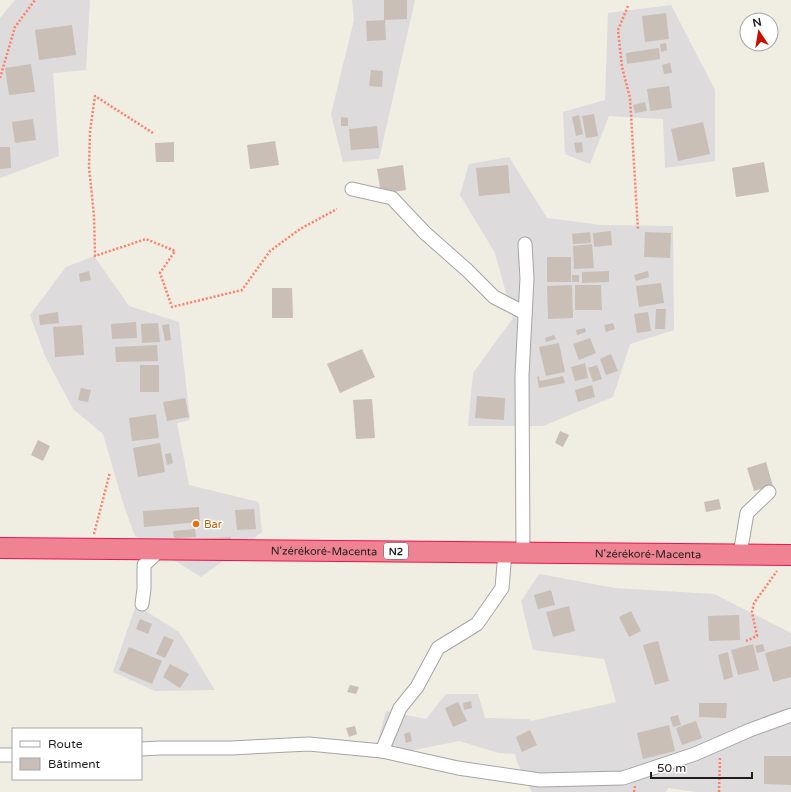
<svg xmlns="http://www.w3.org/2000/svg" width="791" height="792" font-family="'Varela Round',sans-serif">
<rect width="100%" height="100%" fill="#f0ede3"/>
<g fill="#dddbdb">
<path d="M15,0h75l-4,70 -33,3 6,83 -59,22v-160z"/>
<path d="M352,0h63l-36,159 -36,3 -12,-48 23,-94z"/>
<path d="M671,5l44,85v71l-50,7 -2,-49 -54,-3 -19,48 -25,-10 -2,-42 42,-12 3,-87z"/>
<path d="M509,157l38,61 54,7 72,1 1,104 -44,14 -17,53 -70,29h-75l5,-53 40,-55 -18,-65 -35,-58 9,-31z"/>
<path d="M94,256l35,50 50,16 11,98 -13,3 12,62 70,17 3,30 -61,45 -66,-41 -11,-30 -21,-72 -30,-25 -28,-53 -15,-41 36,-48z"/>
<path d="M539,574l76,14 99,6 77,39v159h-95l-28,-4 -2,4h-134l-15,-30 -2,-8 -16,-1 -40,-12 -50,10 -31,-11 8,-29 40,8 20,-25h32l7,24 44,1 2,2 85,-19 -12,-43 -71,-9 -12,-49z"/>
<path d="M136,605l43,27 36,58 -60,1 -42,-19z"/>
</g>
<g fill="#c9bfb6">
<path d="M384,0h23v19l-23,1z"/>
<path d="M666,13l3,26 -24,3 -3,-26z"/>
<path d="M385,20l1,20 -19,1 -1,-20z"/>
<path d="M72,25l4,30 -37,5 -4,-30z"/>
<path d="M666,43l1,7 -6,2 -1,-8z"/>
<path d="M659,48l1,11 -33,5 -1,-11z"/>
<path d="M670,63l2,10 -8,1 -2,-9z"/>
<path d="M31,64l4,28 -26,3 -4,-27z"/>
<path d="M371,70l12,1 -1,16 -13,-1z"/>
<path d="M669,86l3,22 -22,3 -3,-22z"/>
<path d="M645,102l2,9 -12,2 -2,-8z"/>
<path d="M594,114l4,22 -12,2 -4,-22z"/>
<path d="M579,115l4,19 -7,2 -4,-19z"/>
<path d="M341,117l7,1v8h-7z"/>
<path d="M33,119l3,21 -21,3 -3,-21z"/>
<path d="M703,122l7,32 -32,7 -7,-32z"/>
<path d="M377,126l2,22 -28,2 -2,-21z"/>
<path d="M275,141l4,24 -29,4 -3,-24z"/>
<path d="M174,142v20h-18l-1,-19z"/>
<path d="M582,142l1,10 -7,1 -2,-10z"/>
<path d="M0,147h10l1,21 -11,1z"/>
<path d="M764,162l5,30 -33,5 -4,-29z"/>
<path d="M403,165l3,25 -25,4 -4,-25z"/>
<path d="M508,165l2,28 -31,3 -3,-28z"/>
<path d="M611,231l1,14 -18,2 -1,-14z"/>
<path d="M590,232l1,11 -18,1 -1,-10z"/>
<path d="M645,232l26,1 -1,25 -26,-1z"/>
<path d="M592,244l2,24 -20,1 -1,-23z"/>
<rect x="547" y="257" width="24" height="25"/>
<path d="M89,271l2,9 -11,2 -1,-8z"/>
<path d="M609,271v11l-27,1v-11z"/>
<path d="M648,271l1,6 -13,4 -2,-6z"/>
<rect x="572" y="275" width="7" height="7"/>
<path d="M661,283l3,20 -25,4 -3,-21z"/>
<path d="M572,285l1,33 -25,1 -1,-33z"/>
<path d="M575,285h26l1,25h-27z"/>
<path d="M272,288h20l1,30h-21z"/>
<path d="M656,309h10l-1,20h-10z"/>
<path d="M58,312l1,11 -19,2 -1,-10z"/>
<path d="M648,312l3,19 -14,2 -3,-19z"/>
<path d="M136,322l1,16 -25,1 -1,-15z"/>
<path d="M158,323l2,19 -18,1 -1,-19z"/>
<path d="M613,323l2,6 -9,3 -2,-7z"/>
<path d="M169,324l2,16 -6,1 -3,-16z"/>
<path d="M82,325l2,30 -29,2 -2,-30z"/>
<path d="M585,328l1,4 -9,3 -1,-5z"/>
<path d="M554,335l2,4 -10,3 -1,-4z"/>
<path d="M590,338l6,15 -17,7 -6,-16z"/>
<path d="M559,343l6,29 -19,4 -7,-29z"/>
<path d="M157,345l1,16 -42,1 -1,-15z"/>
<path d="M362,349l13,28 -35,16 -13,-29z"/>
<path d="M611,354l7,17 -12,4 -6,-16z"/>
<path d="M585,363l3,15 -13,3 -4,-14z"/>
<rect x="140" y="365" width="19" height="27"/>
<path d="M597,365l5,14 -9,3 -5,-14z"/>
<path d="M539,376l1,5 23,-5 2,7 -26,5 -2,-11z"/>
<path d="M592,385l3,12 -17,5 -3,-12z"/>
<path d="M81,388l10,2 -3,12 -10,-2z"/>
<path d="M477,396l28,2 -1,22 -29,-2z"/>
<path d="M185,398l4,19 -22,4 -4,-19z"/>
<path d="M372,399l3,39 -19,1 -3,-39z"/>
<path d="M156,414l3,24 -27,3 -3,-23z"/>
<path d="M560,431l9,4 -6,12 -8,-4z"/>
<path d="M38,440l12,6 -7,15 -12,-6z"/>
<path d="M160,443l5,29 -27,5 -5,-29z"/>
<path d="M171,453l2,10 -6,2 -2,-11z"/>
<path d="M766,462l7,24 -19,5 -7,-23z"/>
<path d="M719,499l2,10 -15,3 -2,-10z"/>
<path d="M199,507l1,15 -56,5 -1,-16z"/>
<path d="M254,509l2,20 -19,1 -2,-20z"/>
<path d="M195,529l1,8 -22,1 -1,-7z"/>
<path d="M231,537v6l-32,2 -1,-6z"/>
<path d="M551,590l4,15 -17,4 -4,-14z"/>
<path d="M569,606l6,25 -22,6 -7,-25z"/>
<path d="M631,611l10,20 -12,6 -10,-20z"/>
<path d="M739,615l1,25 -31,1 -1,-25z"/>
<path d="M140,619l12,5 -4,10 -12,-5z"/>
<path d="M164,636l10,4 -9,18 -9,-4z"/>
<path d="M658,641l11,40 -14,4 -12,-40z"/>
<path d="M753,644l6,26 -21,5 -7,-25z"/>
<path d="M763,644l2,7 -8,2 -2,-7z"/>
<path d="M791,646v31l-18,5 -8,-29z"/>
<path d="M129,647l33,14 -10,23 -33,-14z"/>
<path d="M728,652l5,25 -9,3 -6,-25z"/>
<path d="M170,664l19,10 -9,14 -17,-11z"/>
<path d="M350,685l9,2 -3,7 -9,-2z"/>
<path d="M471,701l1,7 -8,2 -1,-7z"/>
<path d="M458,702l9,19 -14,6 -8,-19z"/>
<path d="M699,703h28l-1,15 -27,-1z"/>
<path d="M678,715l3,10 -8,2 -3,-10z"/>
<path d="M696,721l6,17 -20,7 -6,-17z"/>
<path d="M669,725l6,26 -32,8 -6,-26z"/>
<path d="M355,726l2,8 -8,3 -3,-9z"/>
<path d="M530,730l7,15 -15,7 -6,-15z"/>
<path d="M410,732l2,9 -6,2 -2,-9z"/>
<path d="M764,756h27v29l-27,-1z"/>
</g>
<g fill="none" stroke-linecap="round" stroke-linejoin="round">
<g stroke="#a5a5a5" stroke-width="15">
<g id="minor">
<path d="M352,189l40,9 33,35 42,37 27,27 31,16"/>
<path d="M523,552l-1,-177 5,-97 -2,-34"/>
<path d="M740,554l7,-41 22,-21"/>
<path d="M142,604l2,-15v-24l18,-17"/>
<path d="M141,749l19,-1h71l78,-4 73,7 76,17 82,12 83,-2 72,-24 55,-24 41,-15"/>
<path d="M382,751l18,-43 17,-21 21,-39 39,-24 25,-36 3,-36"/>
<path d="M0,755h13"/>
</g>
</g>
<g stroke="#ec1250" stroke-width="22">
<g id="highway">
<path id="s1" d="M0,548l791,7"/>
</g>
</g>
<g stroke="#ff7f66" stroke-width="2.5" stroke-dasharray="2 2" stroke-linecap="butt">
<path d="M628,6l-10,24 4,37 8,31 8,132"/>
<path d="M0,78l15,-51 20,-27"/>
<path d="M153,133l-58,-37 -5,35 -1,36 5,49 1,40 51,-17 29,12 -15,22 12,34 70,-17 28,-39 30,-22 37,-20"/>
<path d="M94,534l16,-62"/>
<path d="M746,641l11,-5 -5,-24 2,-9 23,-32"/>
<path d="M634,792l1,-6"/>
<path d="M719,792l1,-35"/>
</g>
<use href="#minor" stroke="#fff" stroke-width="13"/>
<use href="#highway" stroke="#ef8391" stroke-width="20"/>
</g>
<circle fill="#e8710a" stroke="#fff" stroke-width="1.5" cx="196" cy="524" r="4"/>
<g text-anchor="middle" stroke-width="3" stroke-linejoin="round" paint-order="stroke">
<rect fill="#fff" stroke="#626262" stroke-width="1" x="384" y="543" width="24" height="16" rx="3"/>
<g font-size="10" font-weight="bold" fill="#1e1e1e">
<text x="396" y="555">N2</text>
</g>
<g font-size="11" fill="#c56008" stroke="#fff" text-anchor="start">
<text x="204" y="528">Bar</text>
</g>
<g font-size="11" fill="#1e1e1e" stroke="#fff">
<text dy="4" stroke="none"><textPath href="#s1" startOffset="324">N'zérékoré-Macenta</textPath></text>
<text dy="4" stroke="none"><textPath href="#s1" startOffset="648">N'zérékoré-Macenta</textPath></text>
</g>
</g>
<rect x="12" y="728" width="130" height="52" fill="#ffffff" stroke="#a5a5a5"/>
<rect x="20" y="741" width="20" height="6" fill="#ffffff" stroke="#a5a5a5"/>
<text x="48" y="748" font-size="12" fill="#1e1e1e">Route</text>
<rect x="20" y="758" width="20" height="12" fill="#c9bfb6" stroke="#a5a5a5"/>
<text x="48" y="768" font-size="12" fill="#1e1e1e">Bâtiment</text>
<g transform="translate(759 32) rotate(348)"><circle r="19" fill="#ffffff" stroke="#a5a5a5"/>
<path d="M0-3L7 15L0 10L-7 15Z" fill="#cd0c00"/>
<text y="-6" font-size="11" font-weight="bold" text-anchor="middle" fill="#1e1e1e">N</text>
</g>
<path d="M651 772v6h101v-6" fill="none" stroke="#1e1e1e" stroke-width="2"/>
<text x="657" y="772" font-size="12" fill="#1e1e1e" stroke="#ffffff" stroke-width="3" paint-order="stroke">50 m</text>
</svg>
